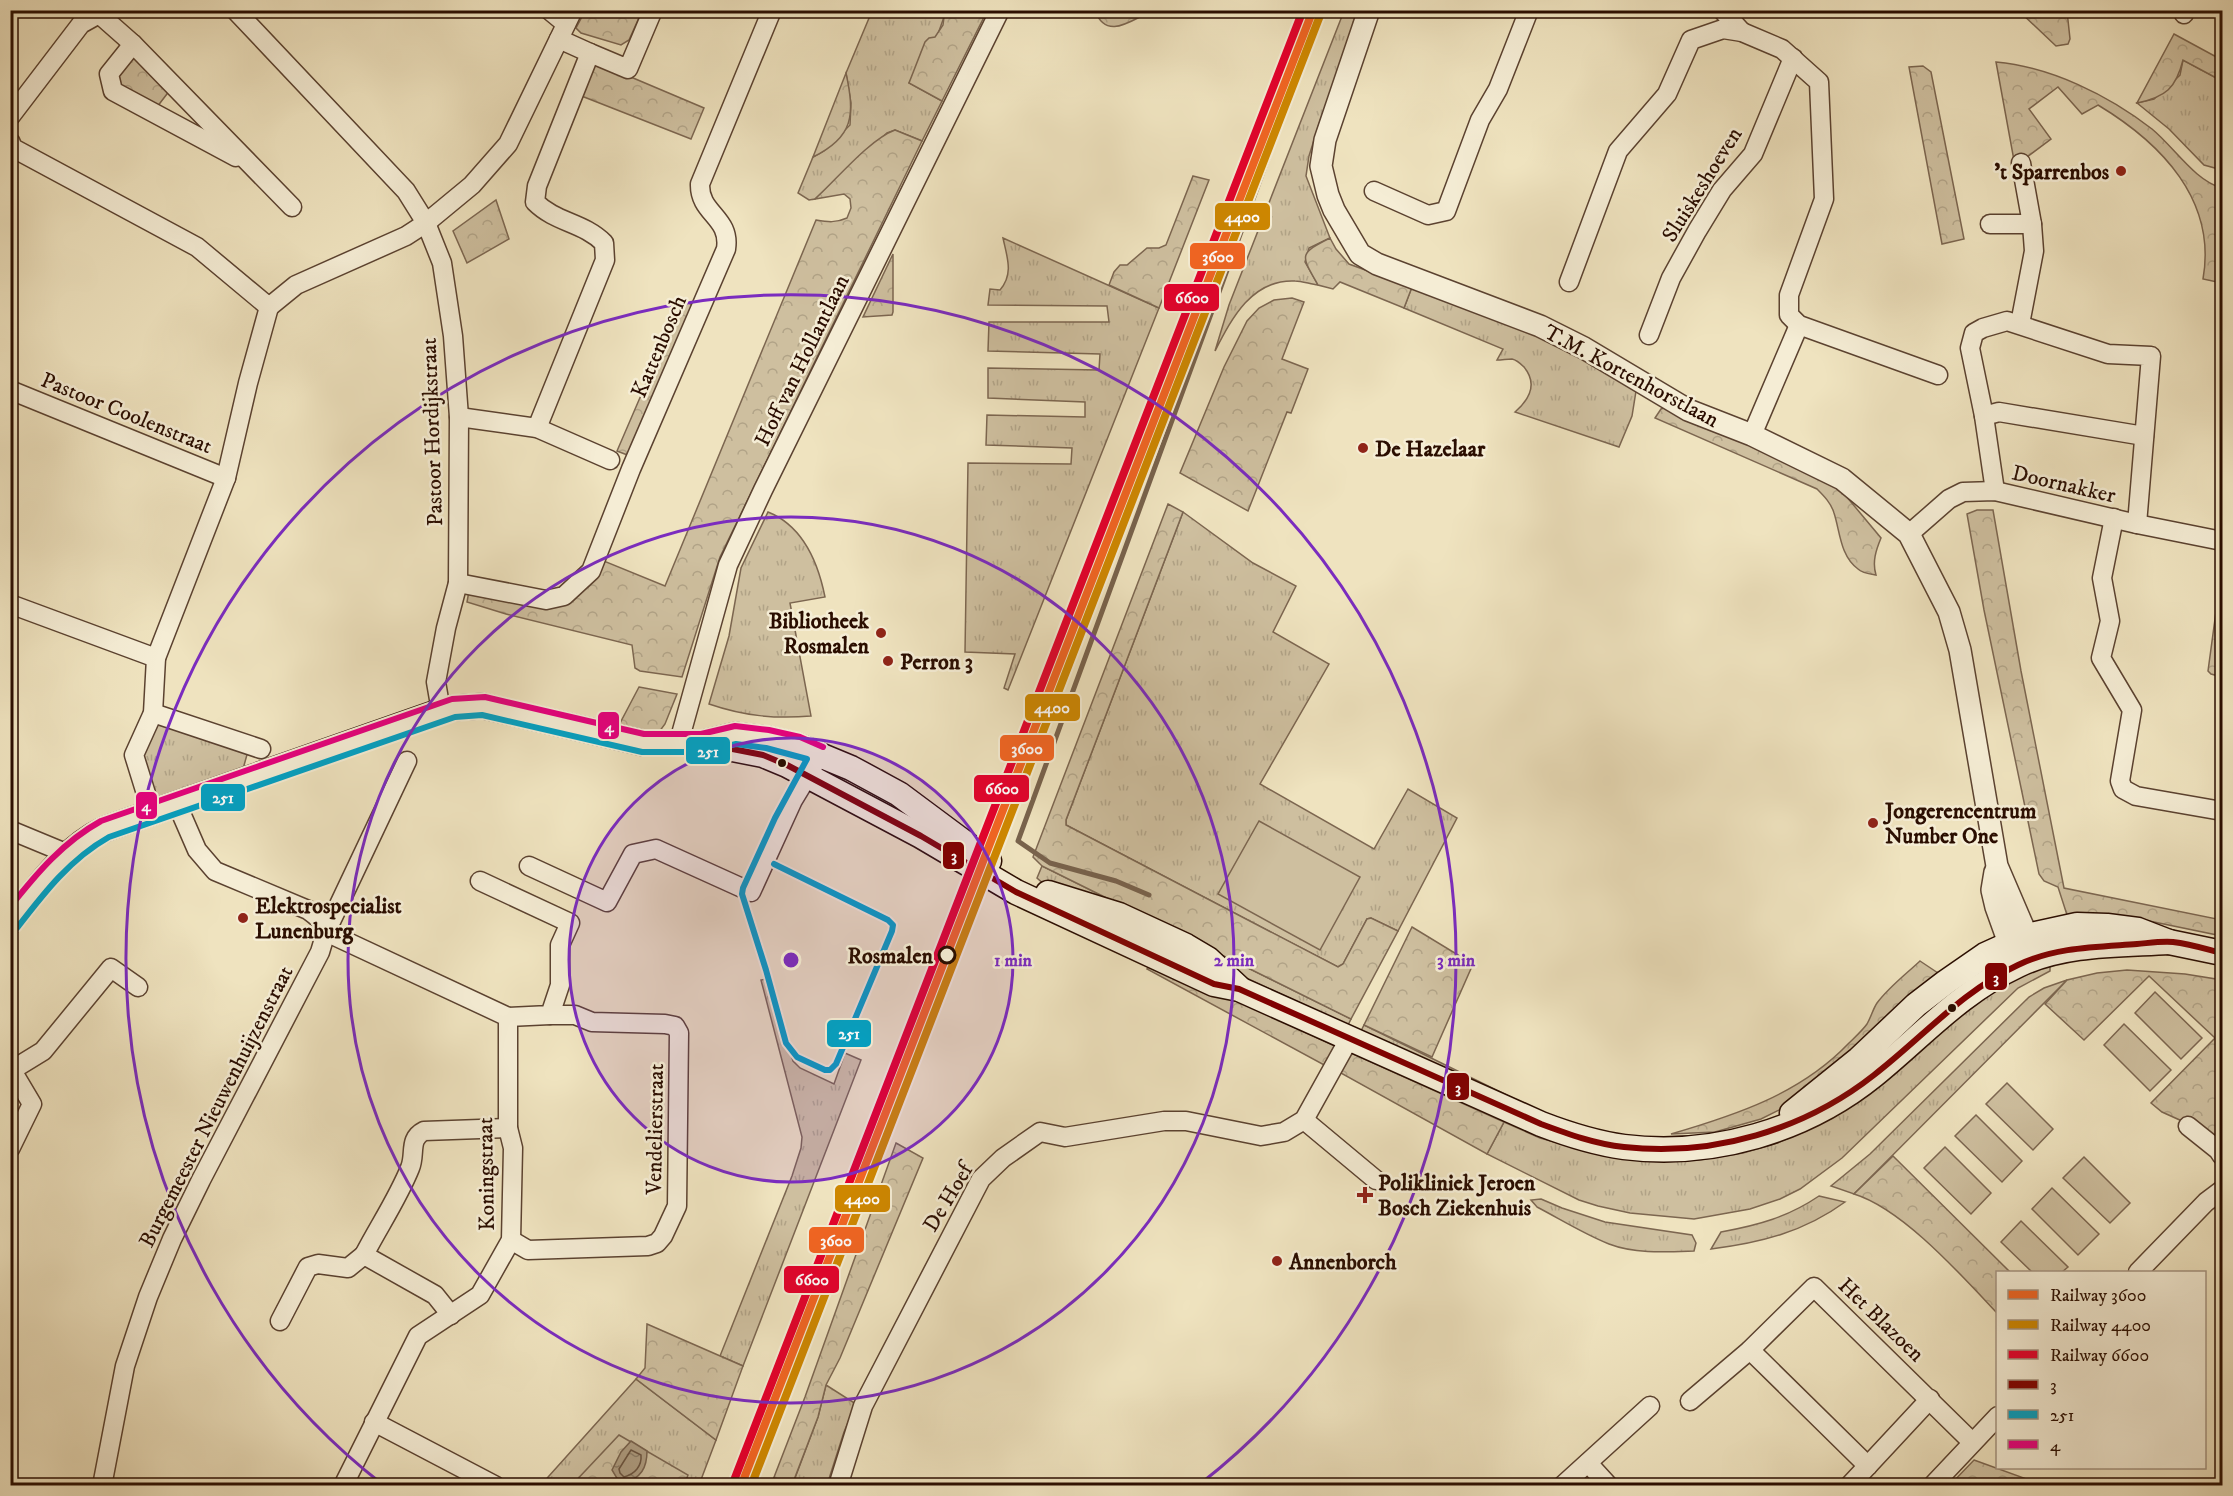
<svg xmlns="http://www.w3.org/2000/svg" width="2233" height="1496" font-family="'IM FELL DW Pica',serif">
<defs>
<pattern id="grass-tufts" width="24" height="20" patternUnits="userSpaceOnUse" patternTransform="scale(1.5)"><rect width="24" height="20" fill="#cebf9f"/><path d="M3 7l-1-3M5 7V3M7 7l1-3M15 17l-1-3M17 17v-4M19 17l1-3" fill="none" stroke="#b1a387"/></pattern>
<pattern id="forest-crowns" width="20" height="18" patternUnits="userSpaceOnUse" patternTransform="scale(1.5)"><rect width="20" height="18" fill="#cebf9f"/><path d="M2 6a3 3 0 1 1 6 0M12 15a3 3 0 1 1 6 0" fill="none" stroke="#b1a387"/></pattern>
<pattern id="water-ripples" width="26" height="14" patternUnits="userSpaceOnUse" patternTransform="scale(1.5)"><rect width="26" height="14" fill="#ac9a7e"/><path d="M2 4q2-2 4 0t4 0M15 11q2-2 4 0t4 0" fill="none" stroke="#8c7c65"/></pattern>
</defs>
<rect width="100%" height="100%" fill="#efe3bf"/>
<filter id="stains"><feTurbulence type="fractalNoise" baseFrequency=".00333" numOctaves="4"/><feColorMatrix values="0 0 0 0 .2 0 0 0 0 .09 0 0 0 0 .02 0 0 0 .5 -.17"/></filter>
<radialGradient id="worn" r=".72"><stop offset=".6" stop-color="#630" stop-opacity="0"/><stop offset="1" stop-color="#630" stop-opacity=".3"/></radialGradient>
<g fill="url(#grass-tufts)" stroke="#7c6650" stroke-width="1.5">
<path d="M872,11h66l6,6 -6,17 -29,49 33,18 -20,40 -27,-11 -8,3 -72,66 -6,1 -11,-7 15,-36 11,-6 26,-26 1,-22 -5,-30z"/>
<path d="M1344,11h16l-40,110 -11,35 -3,20 24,62 -21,10 -4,14 13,23c-8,-1 -16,-4 -23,-4 -43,-2 -63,37 -80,70l14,-46z"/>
<path d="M2183,60l39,21v89l-18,-5 -35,-36 -32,-26 17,-4 26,-24z"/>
<path d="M1003,238l156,70 -151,382 -4,-2 11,-34 -50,-2 3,-189 103,1 1,-16 -86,-3 1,-30 98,2v-15l-97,-4v-30l111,2 1,-16 -112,-3 1,-29h120l-2,-16 -119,-1 2,-16 10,1c14,-16 7,-33 3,-52z"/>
<path d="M1412,287l154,60 70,44 -4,25 -13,31 -104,-35c15,-13 23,-28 9,-45 -4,-4 -7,-7 -12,-8 -5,0 -10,1 -15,1l6,-11 -99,-41z"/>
<path d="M768,512c35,14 50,50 57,85l-35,6 21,113c-36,3 -67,0 -102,-12l20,-68 12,-68z"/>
<path d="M1183,512l70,51 43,23 -23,46 56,32 -69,120 114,65 34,-60 49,29 -59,113 -27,-13 -4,1 -24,45 -5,3 -272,-142v-5z"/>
<path d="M155,721l93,30 -5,18 -94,36 -12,-58z"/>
<path d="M1042,866l309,153 -3,6 -303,-140 -8,-7z"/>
<path d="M2050,960v11l-32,17 -176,170 -42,31 -20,10 -30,10 -56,10 -64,-6 -32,-7 -19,-6 -92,-46 17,-32 36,16 66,18 28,3 65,1 44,-7 34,-10 25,-11 27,-16 135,-114z"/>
<path d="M766,979l4,2 23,80 7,7 34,16 11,-31 16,7 -118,306 -23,-10 72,-180 9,-28 1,-11 -41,-157z"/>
<path d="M2067,980l-213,214 -23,-8 39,-32 159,-157 15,-9z"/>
<path d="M1364,1025l167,82 -170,-76z"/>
<path d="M1819,1196l26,6c-41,30 -85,41 -134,47l10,-17c38,-7 67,-15 98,-36z"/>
<path d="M1541,1199l21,9 43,14 87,13 4,8 -2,8c-28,1 -59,3 -85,-7 -25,-10 -49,-25 -72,-37l-6,-7z"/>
<path d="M636,1379l80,61 -17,45 -159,1z"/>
<path d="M826,1385l30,19 -12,28 -17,53 -35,1 26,-69z"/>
</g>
<g fill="url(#forest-crowns)" stroke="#7c6650" stroke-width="1.5">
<path d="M585,11v-1l57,1 -13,29 -8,5 -40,-12 -5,-5z"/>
<path d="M938,11h49l-45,90 -33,-18 16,-41 4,-4 6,-1 8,-12 1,-8z"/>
<path d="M1095,11h57c-21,9 -45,30 -57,0z"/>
<path d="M2019,11h48l3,28 -2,5 -12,2z"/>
<path d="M2174,34l48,26v21l-39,-21c-7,28 -17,37 -46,43z"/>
<path d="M130,57h7l33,33 -13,17 -39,-21 -3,-11z"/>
<path d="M593,61l111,47 -13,31 -112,-44z"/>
<path d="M1996,62c55,5 112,33 156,67 22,18 43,52 70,59v95l-19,-4c14,-79 -42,-136 -105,-174l-16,9 -24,-27 -29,22 22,30 -36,27z"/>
<path d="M1923,66l8,6 33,167 -22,5 -33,-177z"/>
<path d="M846,73c9,42 8,64 -33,84z"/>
<path d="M895,130l27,11 -202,416 -38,120 -42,-6 -5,-3 -3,-23 -126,-31 -39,-12 2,-11 77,17 58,-47 61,25 151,-366c12,2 20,3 31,-2l4,-10 -1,-9 -6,-5 -29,5c21,-19 55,-60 80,-69z"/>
<path d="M1193,176l16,4 -50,128 -50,-23 5,-13 6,-7h7l20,-17h12l7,-3z"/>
<path d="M496,200l13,39 -42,24 -14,-32z"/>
<path d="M1330,238l6,11 13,15 63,23 -8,21 -64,-26 -7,7 -15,-4c-17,-30 -20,-31 12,-47z"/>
<path d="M893,254v58l-1,3 -29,2z"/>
<path d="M1292,298l12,4 -22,57 26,10 -17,44 -4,-1 -39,99 -68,-38 44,-106 23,-46 12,-13 15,-8z"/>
<path d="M682,300l11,5 -63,151 -13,-5z"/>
<path d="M1667,407l11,2 163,81 40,48c-5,12 -9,24 -5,37 -6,-1 -14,-2 -18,-6 -18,-13 -18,-38 -24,-56 -3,-10 -10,-17 -17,-24l-162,-71 6,-9z"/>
<path d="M1168,504l15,8 -117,308v5l272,142 5,-3 24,-45 4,-1 27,13 -47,88 -309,-153 -9,-9z"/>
<path d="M1977,510h16l28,161 43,217 158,32v16l-97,-20 -57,2 -10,-31 -14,-6 -5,-7 -55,-264 -17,-96z"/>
<path d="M2222,567v110l-11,-3 -3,-3z"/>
<path d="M639,687l38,7 -12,30 -6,8 -23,-1 -18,-4z"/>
<path d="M1412,927l61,37 -41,93 -68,-32z"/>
<path d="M1152,961l185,86 -11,19 -179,-97z"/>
<path d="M1920,961l21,14 -158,133 -22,11 -46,13 -44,2c65,-19 129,-40 177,-90 6,-6 14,-13 19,-20 4,-7 6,-15 10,-21 12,-16 28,-28 43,-42z"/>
<path d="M2127,970l58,4 37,6v159l-60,-27 -11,-9 64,-65 -66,-62 -65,64 -39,-36 22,-24 30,-7z"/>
<path d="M1349,1052l155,70 -17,32 -148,-82z"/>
<path d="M896,1143l27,15 -83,200 -14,27 -8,32 -26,68h-21l34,-88z"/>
<path d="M1893,1156l117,116h-12l-1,41c-35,-37 -94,-104 -143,-119z"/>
<path d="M647,1324l96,42 -27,74 -80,-61 9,-11z"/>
<path d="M619,1435l69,40 -4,10 -113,1z"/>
<path d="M1974,1460l69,25h-44l-17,-6 -7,6h-25z"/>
</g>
<g fill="#cebf9f" stroke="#7c6650" stroke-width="1.5">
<path d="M1259,821l101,56 -40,73 -102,-56z"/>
<path d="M2155,992l47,46 -21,21 -46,-46z"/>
<path d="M2124,1024l47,46 -21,21 -46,-46z"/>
<path d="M2007,1083l46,46 -20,21 -47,-46z"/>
<path d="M1976,1115l46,46 -20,21 -47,-46z"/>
<path d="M1945,1147l46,46 -20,21 -47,-46z"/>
<path d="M2084,1157l46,46 -20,20 -47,-45z"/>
<path d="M2052,1188l47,46 -21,21 -46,-46z"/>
<path d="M2021,1221l47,46 -6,5h-30l-31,-30z"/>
</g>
<path fill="url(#water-ripples)" stroke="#78624c" stroke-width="1.5" d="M631,1441l16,10c0,17 -6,27 -23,32l-6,-3 -6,-10 9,-18z"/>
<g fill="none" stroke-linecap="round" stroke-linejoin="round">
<path stroke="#6b543f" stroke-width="1.5" d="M631,1450l10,5c1,11 -6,19 -17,22l-4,-4 -1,-4z"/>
<path stroke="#78624c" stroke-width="5" d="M1149,895l-33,-14 -66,-18 -32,-22 249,-680 53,-151"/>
<g stroke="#5b4230" stroke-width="21">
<g id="minor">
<path d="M235,10l171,181 20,32 16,40 11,73 6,81 -1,166 -12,45 -10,54 5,29"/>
<path d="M549,10l17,14"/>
<path d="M1722,10l20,22"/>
<path d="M99,14l34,30 159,163"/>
<path d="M2184,14l1,-4"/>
<path d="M133,44l-24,30 4,17 123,66"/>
<path d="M590,53l38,16 25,-59"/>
<path d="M10,117l71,-93 18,-10 4,-4"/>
<path d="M10,141l3,7 184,99 72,60 27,-22 110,-49 20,-13 46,-38 36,-41 65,-134"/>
<path d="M1374,191l54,24 18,-4 34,-91 18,-31 31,-79"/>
<path d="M1990,224h42"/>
<path d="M1569,282l49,-131 49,-57 24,-54 32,-11 19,3 40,17 37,33 5,117 -35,96v20l10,10 139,50"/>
<path d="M2020,324l14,-73 -2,-27 -11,-61"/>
<path d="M1649,335l22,-57 26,-47 25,-41 31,-36 40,-96"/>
<path d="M10,390l216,88"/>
<path d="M1984,416l15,-4 145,24"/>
<path d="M459,417l78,11 73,32"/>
<path d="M537,428l68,-168 -1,-17c-21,-21 -48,-20 -69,-41l2,-16 53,-133 -31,-14"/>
<path d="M1752,435l47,-110"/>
<path d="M1995,491l-11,-75 -14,-68 4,-15 9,-5 24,-7 101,33 43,2 -14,168"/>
<path d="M2114,518l-12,60 8,43 -9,37 31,52 -12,71 3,8 13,7 86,15"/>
<path d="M1909,534l40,-35 14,-7 32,-1 142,33 85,17"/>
<path d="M458,583l88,17 18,-4 27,-25 40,-102 95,-220c5,-32 -27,-35 -26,-65l72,-174"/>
<path d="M10,604l146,54"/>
<path d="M153,713l108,36"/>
<path d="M678,745l50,-180 35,-75 237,-480"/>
<path d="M177,804l20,46 18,21 93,39c9,7 15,10 18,22"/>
<path d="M152,813l-18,-58 19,-42 3,-55 70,-180 22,-95 21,-76"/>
<path d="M10,830l58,24"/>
<path d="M529,866l78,36 26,-48 23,-5 95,43 42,-92 20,-33"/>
<path d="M480,881l90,42 -10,22v40l-10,30 -42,2"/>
<path d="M326,932l182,85v111l5,20 -2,92 -31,55 -62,41 -75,150"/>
<path d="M10,1067l22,37 -22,45"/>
<path d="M12,1070l31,-19 68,-83 27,19"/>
<path d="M1304,1120l72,60"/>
<path d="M2188,1126l30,24 4,6"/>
<path d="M511,1240l17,10 120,-4 9,-3 6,-7 14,-30 2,-173 -4,-7 -10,-2 -73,-2 -17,-7h-25"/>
<path d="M364,1255c15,-29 34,-57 46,-87 6,-14 -2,-29 14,-37l84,-3"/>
<path d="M2138,1272l68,-70 16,-12"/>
<path d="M280,1321l28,-54 10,-3 30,4 16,-13 71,40 16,20"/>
<path d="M1750,1350l118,116"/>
<path d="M1690,1401l60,-51 64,-63 158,155"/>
<path d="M374,1422l122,64"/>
<path d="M1588,1463l21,23"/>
<path d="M102,1486l23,-120 23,-69 24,-58 29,-59 119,-228 6,-20 81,-171"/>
<path d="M838,1486l25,-80 118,-227 22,-21 37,-26 25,5 99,-16h22l75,15 23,-4 20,-12 45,-81"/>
<path d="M1562,1486l88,-80"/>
<path d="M1849,1486l81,-87"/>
<path d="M1932,1486l66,-70"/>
</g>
</g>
<g stroke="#5b4230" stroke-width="24">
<g id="tertiary">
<path d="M1369,10l-44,130 -4,26 7,29 6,15 26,44 17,10 163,62 44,22 104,62 64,25 90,44 67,55 40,78 11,38 37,216 37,86"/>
<path d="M1995,872l-3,18 4,17 19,53"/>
</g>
</g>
<g stroke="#2a0d00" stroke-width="27">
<g id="secondary">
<path d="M702,743l61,12 24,10 134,71 95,56 198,92 25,5 302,135c26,10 54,19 83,23 88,11 181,-16 250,-72 48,-39 86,-83 144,-110 47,-22 100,-20 151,-23"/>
<path d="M1048,893l71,22 67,31 22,13 30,28"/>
<path d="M10,922c28,-35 54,-73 95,-93l336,-118 12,-3 30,-2 160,37h59l33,-8 33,4 30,7 53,22 48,26 90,67"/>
<path d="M1792,1113l67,-54 57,-54 30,-23 39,-27 42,-19 50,-11 30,1 31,4 31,12 53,11"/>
</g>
</g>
<use href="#minor" stroke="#f5edd5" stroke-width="18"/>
<use href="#tertiary" stroke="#f5edd5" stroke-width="21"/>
<use href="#secondary" stroke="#f5edd5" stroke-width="24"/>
<g stroke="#f5edd5" stroke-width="10">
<path id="bus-1" d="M702,743l61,12 24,10 134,71 95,56 198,92 25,5 302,135c27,10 54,20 83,23 89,10 180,-17 250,-72 48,-37 88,-84 144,-110 37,-18 78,-18 119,-21 12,-1 24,-3 36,-2 17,2 33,7 49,11"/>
</g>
<g stroke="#f5edd5" stroke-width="10">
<path id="bus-2" d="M17,928c27,-35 53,-69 92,-91l346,-120 27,-2 160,37h61l33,-8 30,4 41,11 -32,59 -32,70 -1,6 24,76 20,73 11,14 28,13h5l6,-6 56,-133 1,-6 -5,-5 -114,-56"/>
</g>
<g stroke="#f5edd5" stroke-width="10">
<path id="bus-3" d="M10,907c27,-34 53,-65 91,-86l351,-122 33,-2 159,37h57l34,-8 34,4 31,7 23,10"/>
</g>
<use href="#bus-1" stroke="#800000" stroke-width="6"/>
<use href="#bus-2" stroke="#02a1c4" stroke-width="6"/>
<use href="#bus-3" stroke="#e5007d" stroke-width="6"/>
<g stroke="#f5edd5" stroke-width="12">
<path id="rail-1" d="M741,1486l572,-1476"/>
</g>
<g stroke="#f5edd5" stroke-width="12">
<path id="rail-2" d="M751,1486l570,-1473"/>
</g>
<g stroke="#f5edd5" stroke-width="12">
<path id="rail-3" d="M733,1483l570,-1473"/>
</g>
<use href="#rail-1" stroke="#f26522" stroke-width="8"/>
<use href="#rail-2" stroke="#ce8700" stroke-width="8"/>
<use href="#rail-3" stroke="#e4002b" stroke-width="8"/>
</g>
<circle cx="791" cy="960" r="222" fill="#7b2cbf" fill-opacity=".12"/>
<g fill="none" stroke="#7b2cbf" stroke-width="3">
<circle cx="791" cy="960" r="222"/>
<circle cx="791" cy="960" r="443"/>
<path d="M382 1484A665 665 0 1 1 1200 1484"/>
</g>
<g fill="#8f2418" stroke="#f5edd5" stroke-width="2">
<circle cx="2121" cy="171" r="6"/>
<circle cx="1363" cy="448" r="6"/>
<circle cx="881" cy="633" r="6"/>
<circle cx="888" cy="661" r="6"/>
<circle cx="1873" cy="823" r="6"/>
<circle cx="243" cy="918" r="6"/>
<path d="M1362 1186h6v6h6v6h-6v6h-6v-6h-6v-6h6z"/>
<circle cx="1277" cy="1261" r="6"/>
</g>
<g fill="#2a0d00" stroke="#f5edd5" stroke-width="2">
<circle cx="782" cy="763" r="5"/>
<circle cx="1952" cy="1008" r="5"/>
</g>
<circle fill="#f5edd5" stroke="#2a0d00" stroke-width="3" cx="947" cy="955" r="8"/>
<g text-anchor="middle" stroke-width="5" stroke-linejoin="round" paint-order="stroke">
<g font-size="22" font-weight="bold" fill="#2a0d00" stroke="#f5edd5" text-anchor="start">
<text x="2109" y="179" text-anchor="end">'t Sparrenbos</text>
<text x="1375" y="456">De Hazelaar</text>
<text x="869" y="628" text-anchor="end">Bibliotheek<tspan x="869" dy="25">Rosmalen</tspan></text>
<text x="900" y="669">Perron 3</text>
<text x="1885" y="818">Jongerencentrum<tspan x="1885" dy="25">Number One</tspan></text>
<text x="255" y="913">Elektrospecialist<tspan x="255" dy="25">Lunenburg</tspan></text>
<text x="1378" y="1190">Polikliniek Jeroen<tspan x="1378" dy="25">Bosch Ziekenhuis</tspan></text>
<text x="1289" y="1269">Annenborch</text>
</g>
<g font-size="22" fill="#2a0d00" stroke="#f5edd5">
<text transform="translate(1701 184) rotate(-58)" y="8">Sluiskeshoeven</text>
<text transform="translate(658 346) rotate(-67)" y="8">Kattenbosch</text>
<text transform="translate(801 360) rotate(-64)" y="8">Hoff van Hollantlaan</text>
<text transform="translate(1632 375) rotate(28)" y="8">T.M. Kortenhorstlaan</text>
<text transform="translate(127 412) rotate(22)" y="8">Pastoor Coolenstraat</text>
<text transform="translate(431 432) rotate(-92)" y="8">Pastoor Hordijkstraat</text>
<text transform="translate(2064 483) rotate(13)" y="8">Doornakker</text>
<text transform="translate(215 1106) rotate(-63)" y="8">Burgemeester Nieuwenhuijzenstraat</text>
<text transform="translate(654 1129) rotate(-89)" y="8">Vendelierstraat</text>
<text transform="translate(485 1174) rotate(-91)" y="8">Koningstraat</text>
<text transform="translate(947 1197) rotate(-59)" y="8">De Hoef</text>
<text transform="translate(1882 1319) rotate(44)" y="8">Het Blazoen</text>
</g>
<g font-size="22" font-weight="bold" fill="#2a0d00" stroke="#f5edd5" text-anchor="end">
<text x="933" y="963">Rosmalen</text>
</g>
</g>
<circle cx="791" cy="960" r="9" fill="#7b2cbf" stroke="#f5edd5" stroke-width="3"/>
<g font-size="18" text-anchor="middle" font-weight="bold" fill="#7b2cbf" stroke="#f5edd5" stroke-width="5" stroke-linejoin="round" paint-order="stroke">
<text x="1013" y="966">1 min</text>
<text x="1234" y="966">2 min</text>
<text x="1456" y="966">3 min</text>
</g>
<g stroke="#f5edd5" stroke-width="2">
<rect x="1214" y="202" width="57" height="29" rx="6" fill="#ce8700"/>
<rect x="1189" y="242" width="57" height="28" rx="6" fill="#f26522"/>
<rect x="1163" y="283" width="57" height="29" rx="6" fill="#e4002b"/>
<rect x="1024" y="693" width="57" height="29" rx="6" fill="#ce8700"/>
<rect x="597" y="711" width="23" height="29" rx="6" fill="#e5007d"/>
<rect x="999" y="734" width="56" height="28" rx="6" fill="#f26522"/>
<rect x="685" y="736" width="46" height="29" rx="6" fill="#02a1c4"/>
<rect x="973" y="774" width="57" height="29" rx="6" fill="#e4002b"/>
<rect x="200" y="783" width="46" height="29" rx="6" fill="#02a1c4"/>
<rect x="135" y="791" width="23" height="29" rx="6" fill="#e5007d"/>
<rect x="942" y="841" width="23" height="29" rx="6" fill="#800000"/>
<rect x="1984" y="962" width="24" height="29" rx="6" fill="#800000"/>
<rect x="826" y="1019" width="46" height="29" rx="6" fill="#02a1c4"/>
<rect x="1446" y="1072" width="24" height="29" rx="6" fill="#800000"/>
<rect x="834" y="1184" width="57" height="29" rx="6" fill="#ce8700"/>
<rect x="808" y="1226" width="57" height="28" rx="6" fill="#f26522"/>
<rect x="783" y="1265" width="57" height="29" rx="6" fill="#e4002b"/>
</g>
<g font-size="16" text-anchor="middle" font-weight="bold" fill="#fff">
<text x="1242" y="222">4400</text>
<text x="1218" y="262">3600</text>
<text x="1192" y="303">6600</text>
<text x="1052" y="713">4400</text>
<text x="609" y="732">4</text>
<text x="1027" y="754">3600</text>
<text x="708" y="757">251</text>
<text x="1002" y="794">6600</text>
<text x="223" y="803">251</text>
<text x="146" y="811">4</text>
<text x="954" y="861">3</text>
<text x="1996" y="983">3</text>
<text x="849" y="1039">251</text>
<text x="1458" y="1093">3</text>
<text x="862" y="1204">4400</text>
<text x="836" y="1246">3600</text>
<text x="812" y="1285">6600</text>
</g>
<rect width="2233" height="1496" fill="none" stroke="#efe3bf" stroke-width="36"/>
<rect x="12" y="12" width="2209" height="1472" fill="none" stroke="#2a0d00" stroke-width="3"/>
<rect x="18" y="18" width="2197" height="1460" fill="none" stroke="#2a0d00" stroke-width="1.5"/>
<rect x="1996" y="1271" width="210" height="198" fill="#f5edd5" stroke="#a49380" stroke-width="1.5"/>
<rect x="2008" y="1290" width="30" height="9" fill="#f26522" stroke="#a49380" stroke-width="1.5"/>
<text x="2050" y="1301" font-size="18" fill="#2a0d00">Railway 3600</text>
<rect x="2008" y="1320" width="30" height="9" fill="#ce8700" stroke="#a49380" stroke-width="1.5"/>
<text x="2050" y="1331" font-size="18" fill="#2a0d00">Railway 4400</text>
<rect x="2008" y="1350" width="30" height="9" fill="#e4002b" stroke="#a49380" stroke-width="1.5"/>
<text x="2050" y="1361" font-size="18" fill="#2a0d00">Railway 6600</text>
<rect x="2008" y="1380" width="30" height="9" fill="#800000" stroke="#a49380" stroke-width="1.5"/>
<text x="2050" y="1391" font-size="18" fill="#2a0d00">3</text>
<rect x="2008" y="1410" width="30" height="9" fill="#02a1c4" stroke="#a49380" stroke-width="1.5"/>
<text x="2050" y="1421" font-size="18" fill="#2a0d00">251</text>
<rect x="2008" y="1440" width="30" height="9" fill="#e5007d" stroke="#a49380" stroke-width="1.5"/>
<text x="2050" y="1451" font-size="18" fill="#2a0d00">4</text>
<rect width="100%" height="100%" filter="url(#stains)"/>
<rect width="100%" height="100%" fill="url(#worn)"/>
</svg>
